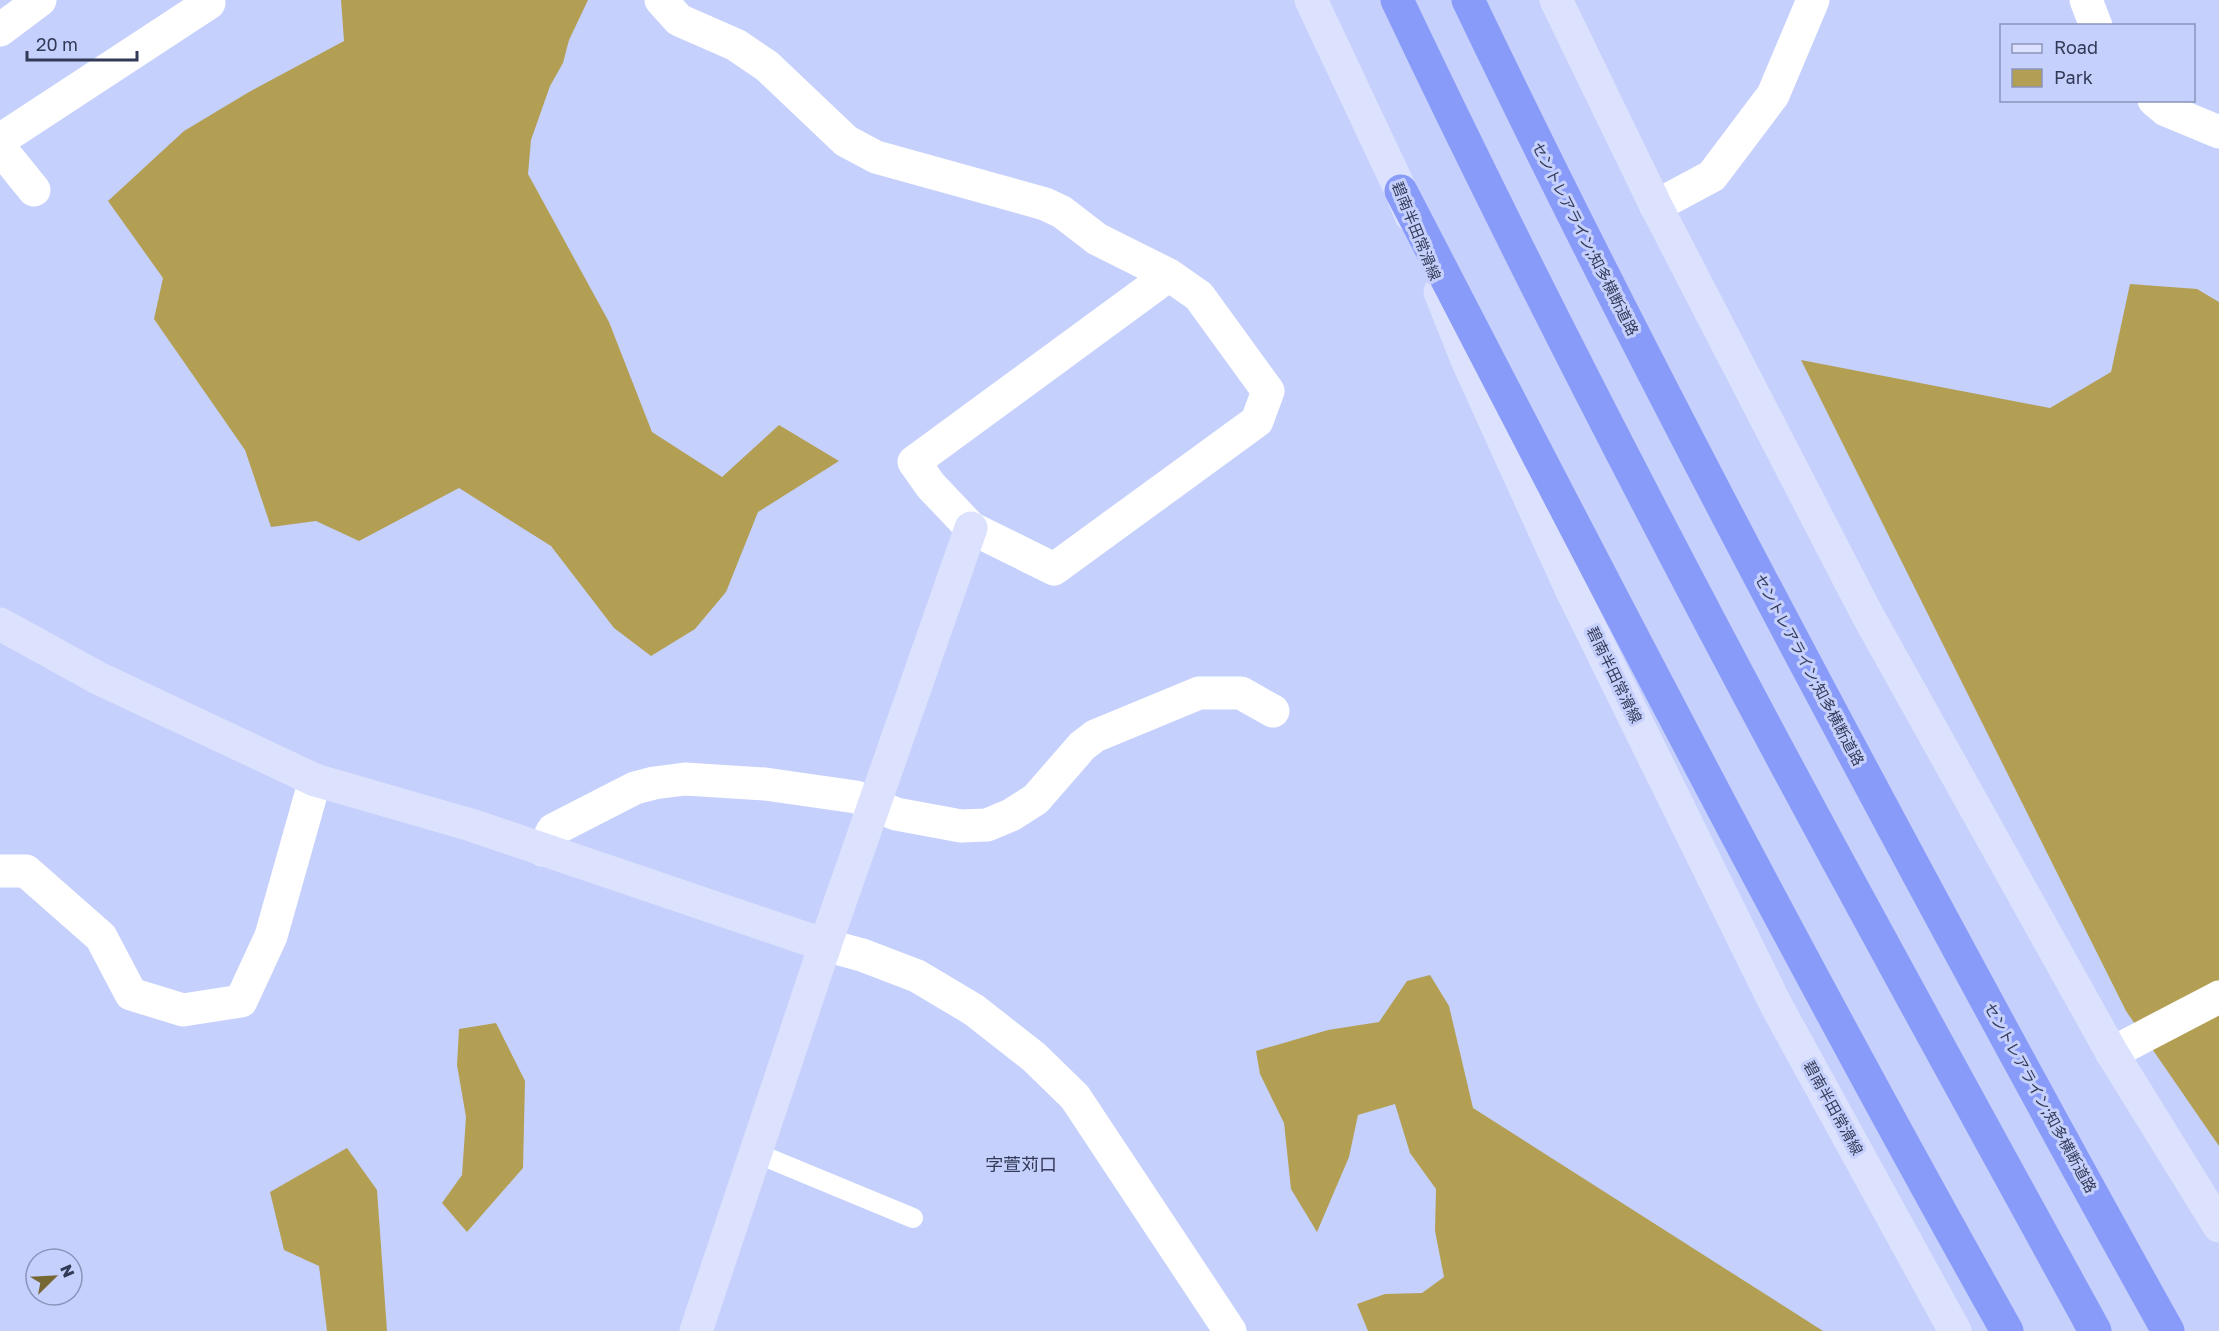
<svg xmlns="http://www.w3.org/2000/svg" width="2219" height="1331" font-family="'Golos Text','Noto Sans JP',sans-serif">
<rect width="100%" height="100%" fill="#c5d0fc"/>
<g fill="#b39f54">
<path d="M341,0h247l-19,40 -6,23 -13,23 -19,54 -3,34 81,148 43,110 70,45 57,-52 60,36 -81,51 -32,80 -31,37 -44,27 -37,-28 -63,-82 -92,-58 -100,53 -43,-20 -45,6 -26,-77 -91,-131 9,-41 -55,-77 76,-70 65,-39 95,-51z"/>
<path d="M2130,284l67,5 22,13v844l-93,-135 -325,-651 249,48 61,-36z"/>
<path d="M1430,975l19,31 24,102 350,223h-455l-11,-27 28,-10 37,-1 22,-16 -9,-46 1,-42 -26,-36 -15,-49 -37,11 -9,42 -32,75 -26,-43 -7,-66 -24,-49 -4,-23 72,-21 51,-8 28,-41z"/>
<path d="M496,1023l29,58 -2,87 -56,64 -25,-29 20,-28 4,-58 -9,-52 2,-36z"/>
<path d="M347,1148l30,42 10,141h-60l-8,-65 -35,-16 -14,-58z"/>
</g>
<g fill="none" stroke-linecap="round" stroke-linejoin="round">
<path stroke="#fff" stroke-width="20" d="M756,1153l157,65"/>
<g stroke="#fff" stroke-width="33">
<path d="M661,0l18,20 57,25 31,21 79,75 30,16 169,47 17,8 35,27 72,36 30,21 69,95 -11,30 -203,148 -83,-41 -40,-42 -17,-24 255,-187"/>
<path d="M2086,0l10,26"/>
<path d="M0,30l40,-30"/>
<path d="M2154,100l12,10 53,22"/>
<path d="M0,140l209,-137 -2,-3"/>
<path d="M0,148l34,42"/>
<path d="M1656,206l56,-30 61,-81 40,-95"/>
<path d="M543,850l10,-20 82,-42 19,-5 31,-4 80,5 91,13 40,17 65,12 26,-1 24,-10 25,-16 46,-53 13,-10 104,-43h42l32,18"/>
<path d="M0,871h26l75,66 30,57 52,16 58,-9 30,-65 44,-156"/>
<path d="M825,945l37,10 55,21 57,34 60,47 41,40 155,234"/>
<path d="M2112,1053l107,-56"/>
</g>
<g stroke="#dce1fd" stroke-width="33">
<path d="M1311,0l90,191 10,25"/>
<path d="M1556,0l100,206 211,408 245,439 107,173"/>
<path d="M1440,292l27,68 104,229 205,416 179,326"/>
<path d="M0,624l98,54 217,102 156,45 354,120"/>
<path d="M696,1331l129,-386 146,-417"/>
</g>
<g stroke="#899bf8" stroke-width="33">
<path d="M1397,0c137,289 285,573 437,854 87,159 173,319 261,477"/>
<path d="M1468,0c111,232 229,460 350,687 115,216 231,431 350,644"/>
<path d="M1401,191c198,382 395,765 606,1140"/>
</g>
</g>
<g text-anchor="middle" stroke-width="6" stroke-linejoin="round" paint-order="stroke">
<g font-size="15" fill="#333a57" stroke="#c5d0fc">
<text transform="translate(1416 231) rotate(68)" y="5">碧南半田常滑線</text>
<text transform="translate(1585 239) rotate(63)" y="5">セントレアライン;知多横断道路</text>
<text transform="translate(1809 670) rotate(62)" y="5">セントレアライン;知多横断道路</text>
<text transform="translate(1614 675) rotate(64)" y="5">碧南半田常滑線</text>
<text transform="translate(2040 1098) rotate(61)" y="5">セントレアライン;知多横断道路</text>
<text transform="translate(1833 1108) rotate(61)" y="5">碧南半田常滑線</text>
</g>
<g font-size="18" fill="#333a57" stroke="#c5d0fc">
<text x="1021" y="1171">字萱苅口</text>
</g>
</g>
<rect x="2000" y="24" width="195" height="78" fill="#c5d0fc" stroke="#8b94ba" stroke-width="1.5"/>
<rect x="2012" y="44" width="30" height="9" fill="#dce1fd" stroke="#8b94ba" stroke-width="1.5"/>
<text x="2054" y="54" font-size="18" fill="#333a57">Road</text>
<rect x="2012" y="69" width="30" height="18" fill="#b39f54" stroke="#8b94ba" stroke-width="1.5"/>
<text x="2054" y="84" font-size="18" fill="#333a57">Park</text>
<g transform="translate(54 1277) rotate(66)"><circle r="28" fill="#c5d0fc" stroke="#8b94ba" stroke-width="1.5"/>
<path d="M0-4.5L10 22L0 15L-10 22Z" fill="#766835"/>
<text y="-9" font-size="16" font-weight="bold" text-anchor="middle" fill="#333a57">N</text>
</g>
<path d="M27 51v9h110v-9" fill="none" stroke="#333a57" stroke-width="3"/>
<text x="36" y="51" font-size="18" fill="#333a57" stroke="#c5d0fc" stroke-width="4.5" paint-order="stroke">20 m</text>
</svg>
